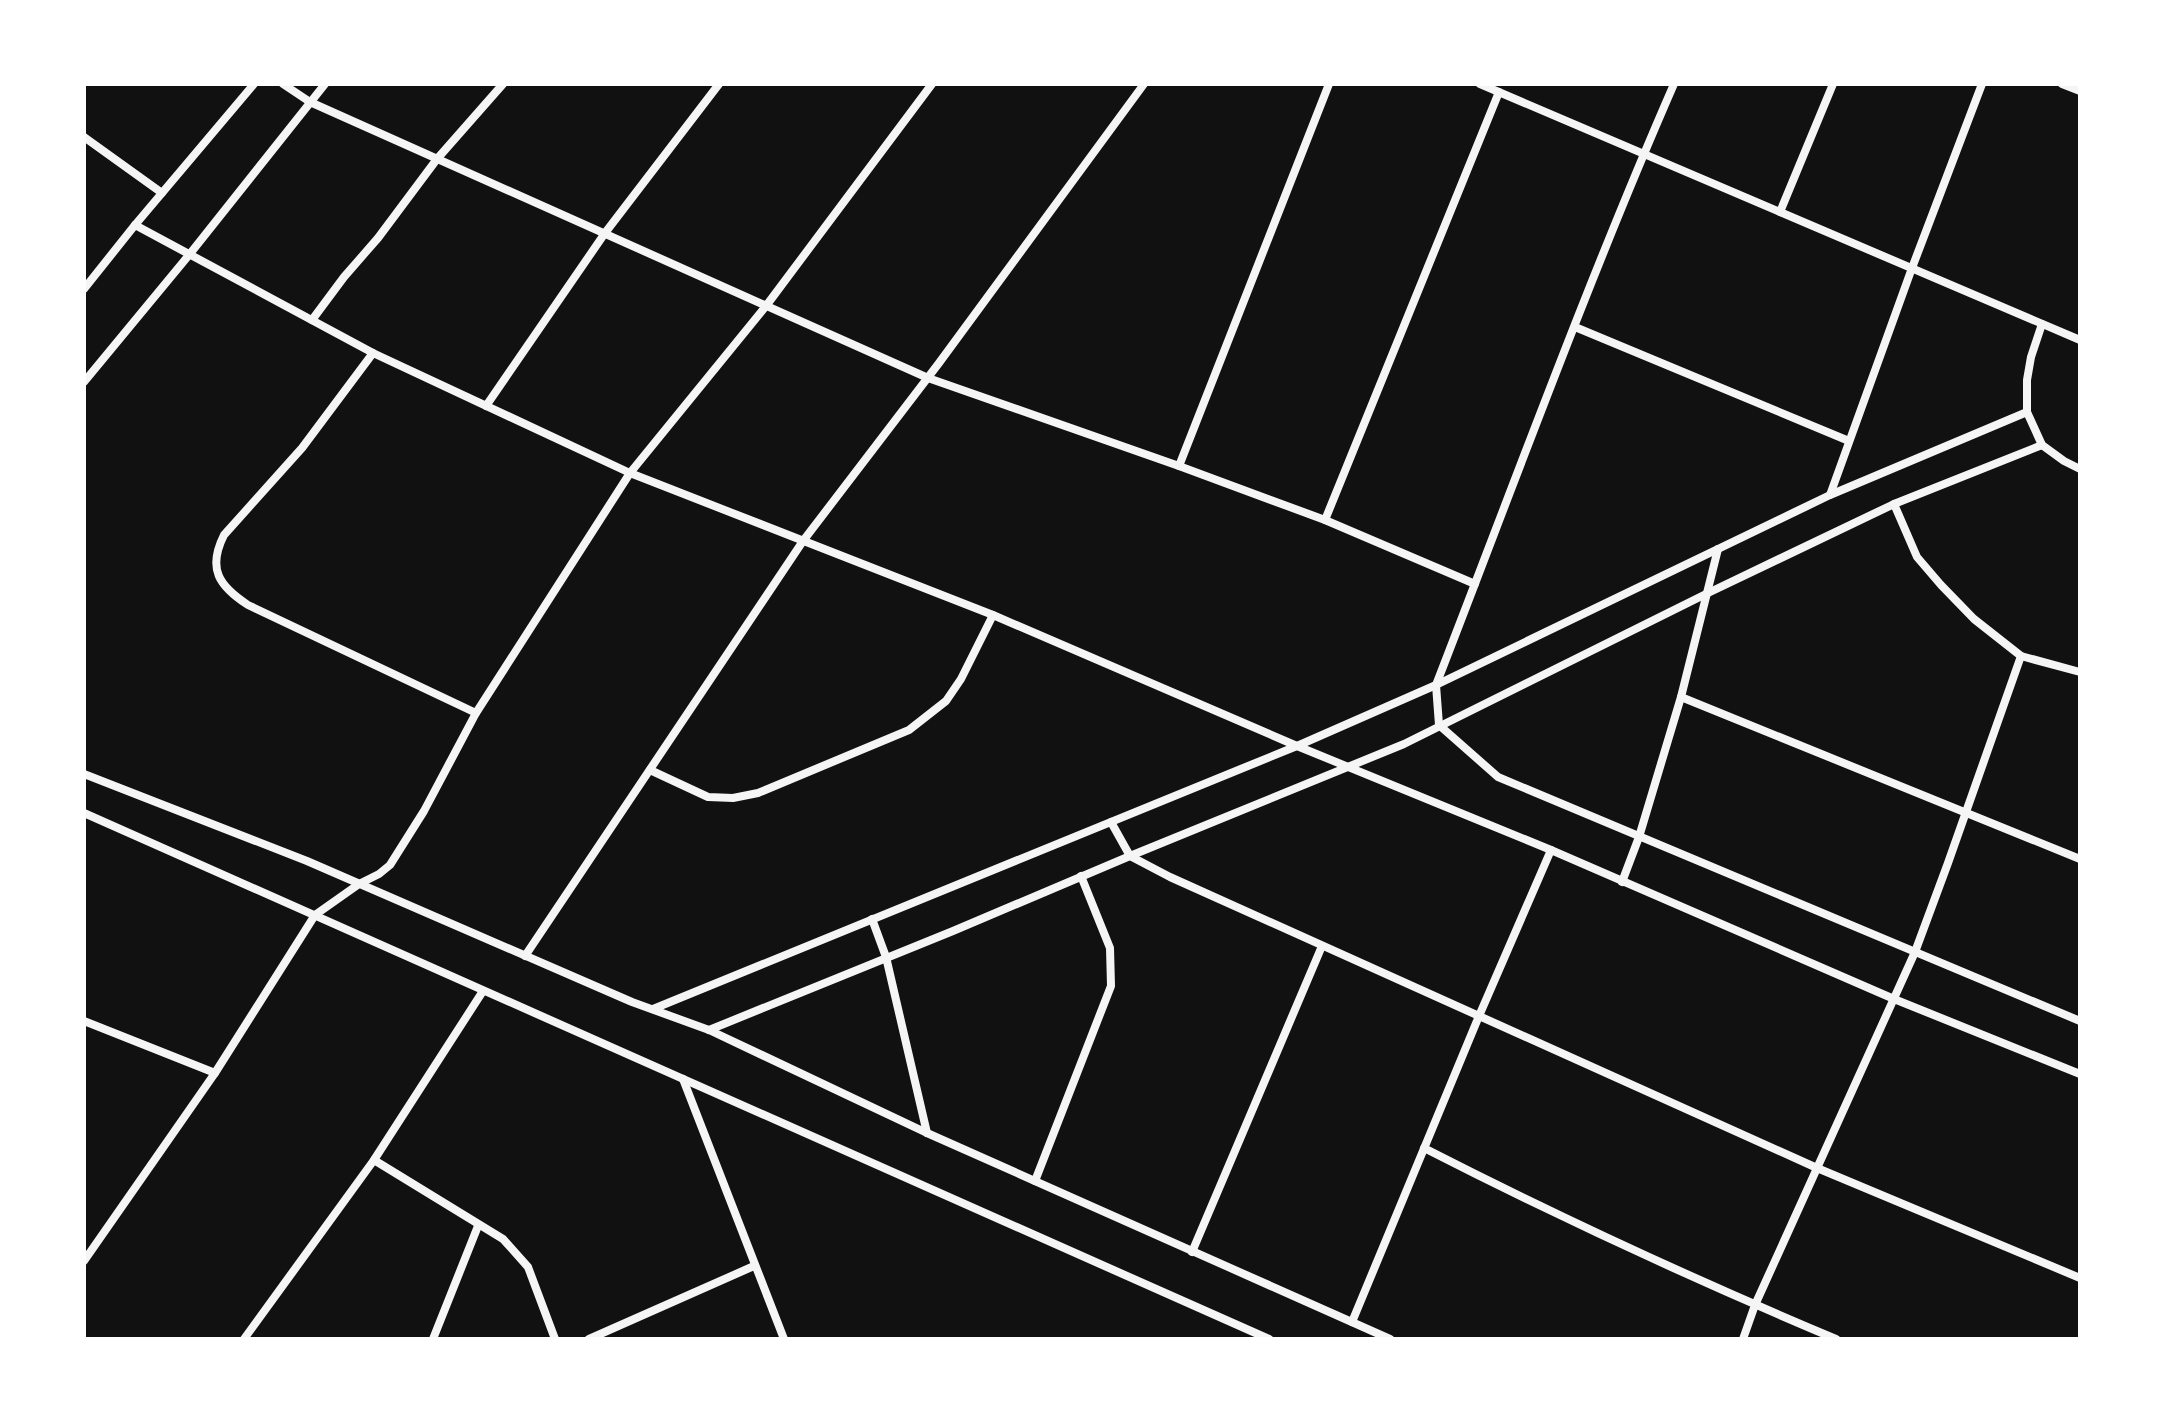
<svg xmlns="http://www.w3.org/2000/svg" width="2164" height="1423" font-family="'Times New Roman',serif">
<rect width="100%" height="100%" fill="#111"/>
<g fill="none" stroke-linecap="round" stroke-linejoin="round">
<g stroke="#f5f5f5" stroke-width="8">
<path d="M283,84l27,18 618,276 251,88 146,54 150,64"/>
<path d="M1480,84l600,256"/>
<path d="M1674,84c-86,197 -160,400 -238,601l3,40 59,52 582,244"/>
<path d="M2062,84l18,7"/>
<path d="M84,137l78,56"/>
<path d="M1780,212l53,-128"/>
<path d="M135,225l238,128 257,120 363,142 304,131 254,104 343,149 186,75"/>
<path d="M84,289l51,-64 119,-141"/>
<path d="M312,320l32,-43 34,-39 59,-79 66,-75"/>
<path d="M2042,324l-11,33 -4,23v32l15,33 22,16 16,8"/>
<path d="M1575,327l274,114"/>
<path d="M373,353l-71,95 -78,87c-17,34 -5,51 24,70l228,108"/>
<path d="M84,382l105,-127 136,-171"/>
<path d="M486,406l119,-173 114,-149"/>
<path d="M1179,466l150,-382"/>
<path d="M1830,495l82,-227 70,-184"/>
<path d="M1325,520l174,-428"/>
<path d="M1718,549l-37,148 399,162"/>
<path d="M2021,656l59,16"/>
<path d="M650,770l58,27 25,1 25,-5 151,-63 37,-29 15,-22 32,-64"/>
<path d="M84,774l223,87 325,141 77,28 218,103 463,206"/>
<path d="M84,813l1185,526"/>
<path d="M1111,822l19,34 40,21 647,291 263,110"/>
<path d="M1622,882l17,-45 42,-140"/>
<path d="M872,919l14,38 41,176"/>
<path d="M525,956l278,-415 136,-178 205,-279"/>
<path d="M653,1009l644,-263 139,-61 394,-190 197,-83"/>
<path d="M84,1021l131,52"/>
<path d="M709,1030l244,-99 177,-75 274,-112 304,-151 186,-89 148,-59"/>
<path d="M683,1079l101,260"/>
<path d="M1424,1148c133,68 274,133 412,191"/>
<path d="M374,1160l129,79 25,28 27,72"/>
<path d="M1035,1181l76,-195 -1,-38 -29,-72"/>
<path d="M1192,1252l130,-306"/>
<path d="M84,1261l131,-188 100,-158 44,-31 20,-10 11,-9 34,-54 52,-98 154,-240 136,-167 166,-222"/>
<path d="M1352,1322l127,-306 72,-166"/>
<path d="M244,1339l130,-179 109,-169"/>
<path d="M433,1339l45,-113"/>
<path d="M589,1339l165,-73"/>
<path d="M1743,1339l12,-34 160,-353 33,-89 73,-207 -47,-37 -33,-34 -24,-28 -23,-53"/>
</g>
</g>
<rect width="2164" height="1423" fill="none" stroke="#ffffff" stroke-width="172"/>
</svg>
